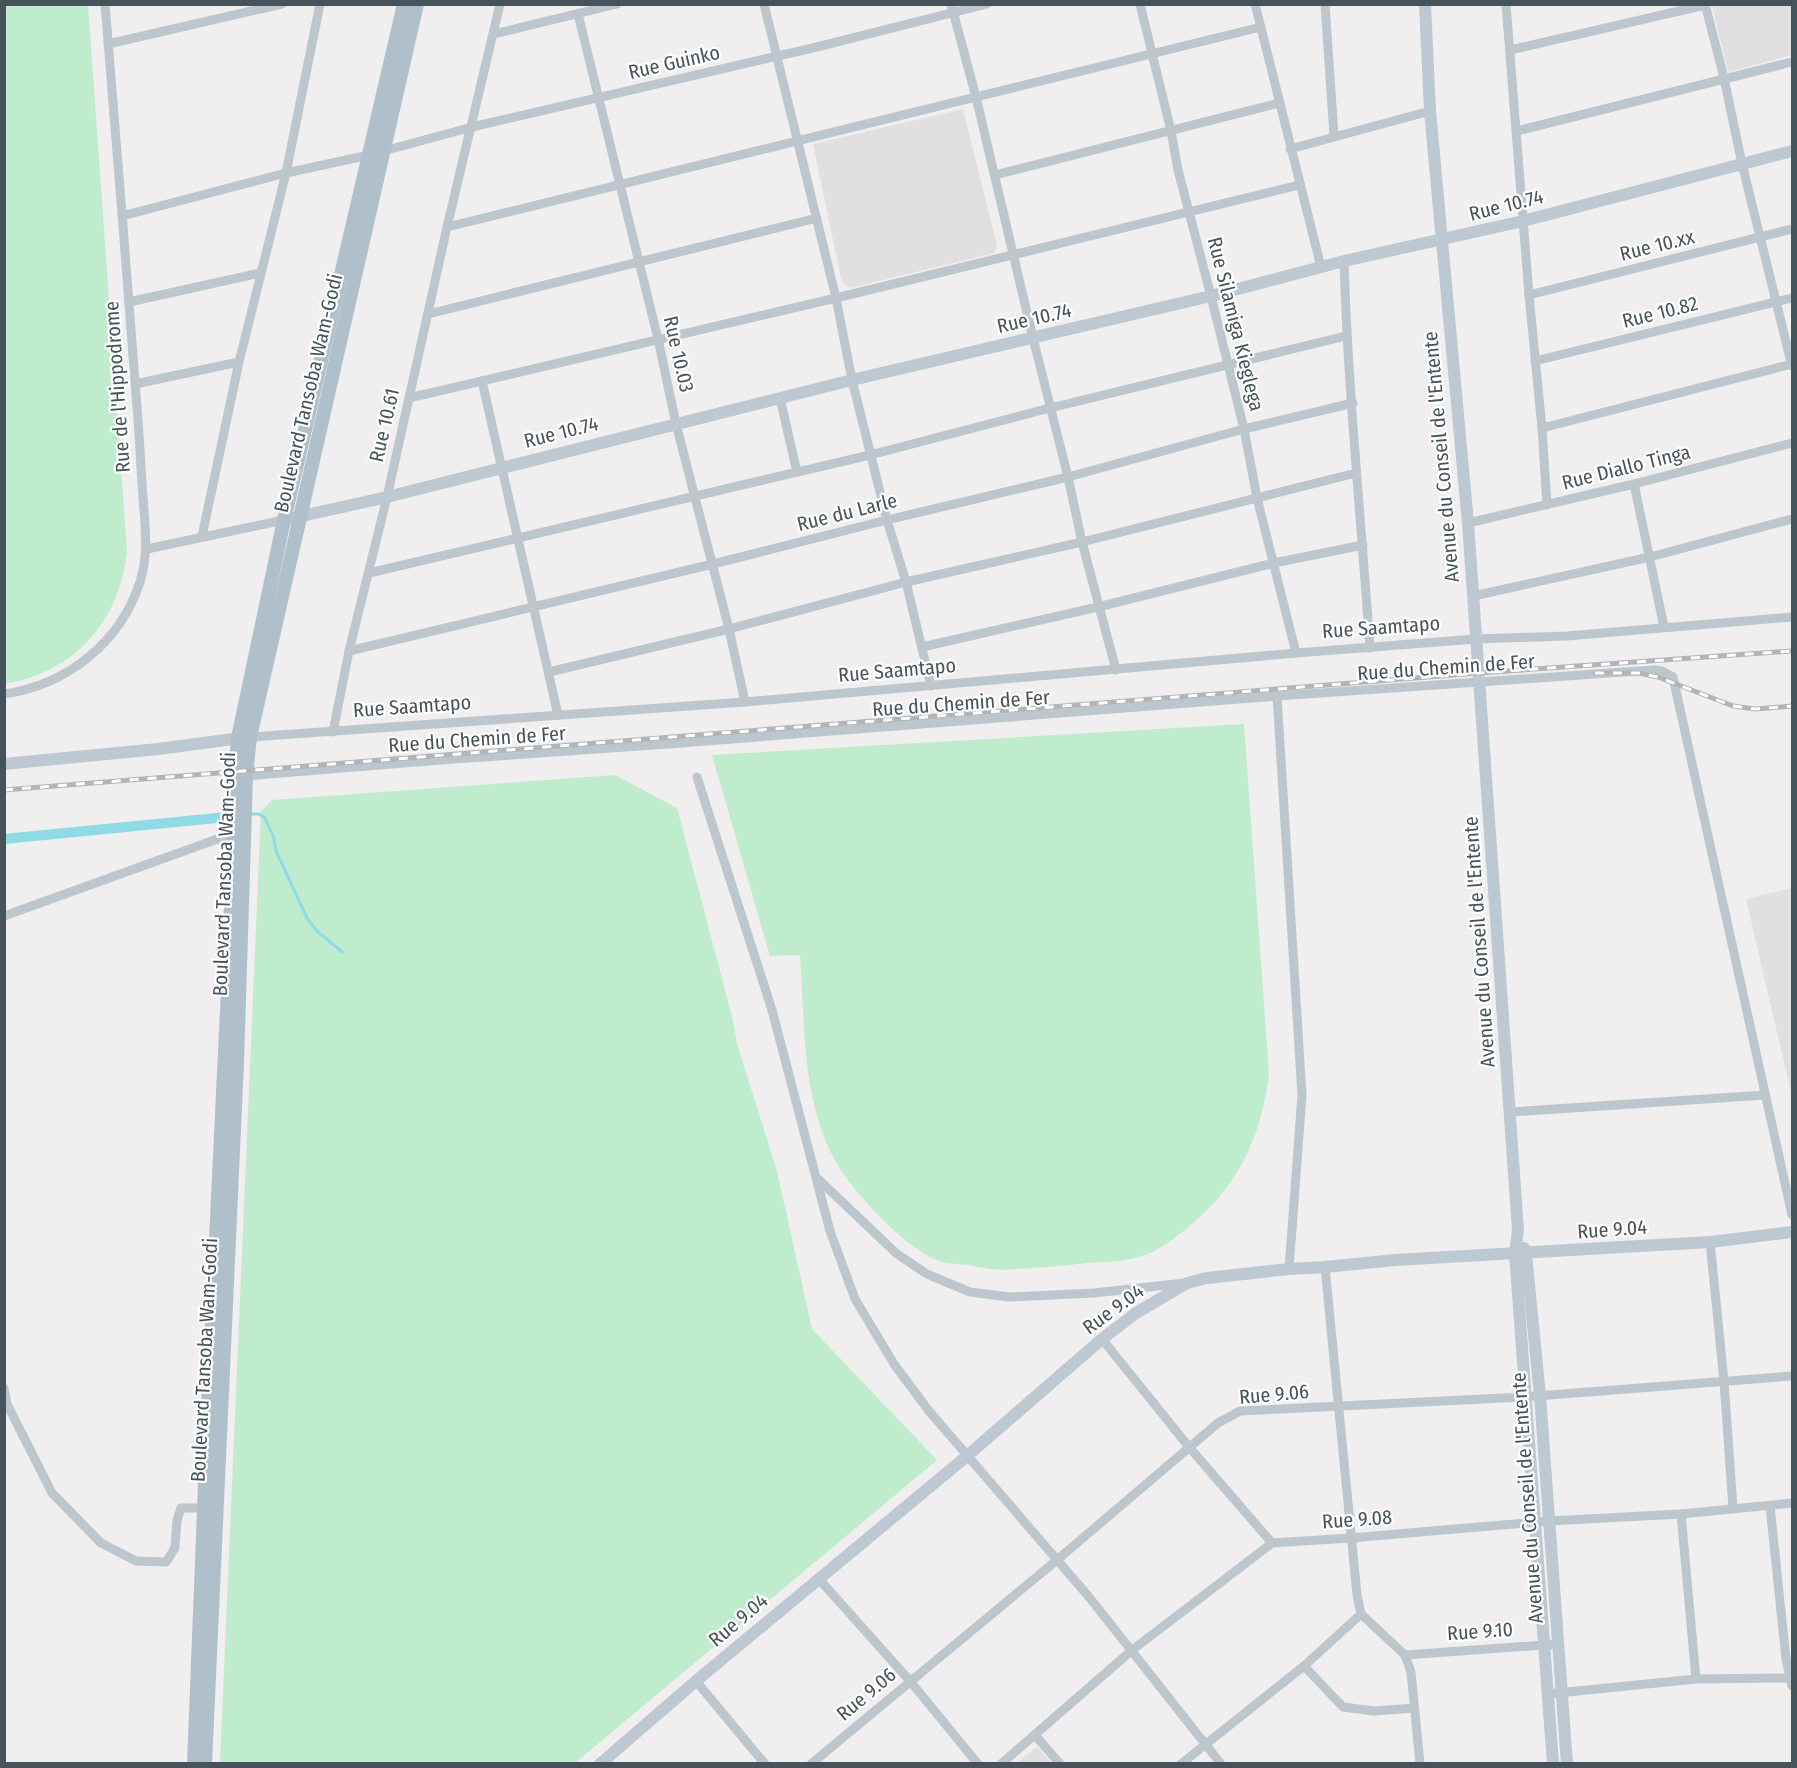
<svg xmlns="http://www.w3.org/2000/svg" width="1797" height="1768" font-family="'Fira Sans Condensed',sans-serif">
<rect width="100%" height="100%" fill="#f0eeee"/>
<g fill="#e1dfdf">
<path d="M1712,5h80v50l-64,17z"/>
<path d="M963,109l34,136 -3,8 -144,35 -8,-5 -29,-139z"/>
<path d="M1792,888v209l-46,-198z"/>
<path d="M1037,1747l14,16h-35z"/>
</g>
<g fill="#bfeccd">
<path d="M5,4l83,1 39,547c-8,70 -53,120 -122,132z"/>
<path d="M1244,724l25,350c-8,65 -32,114 -83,155 -15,12 -32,25 -51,29 -16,4 -33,4 -49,5 -14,2 -27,3 -41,4 -18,1 -37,4 -55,2 -7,-1 -14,-3 -22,-4 -7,-1 -15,-1 -22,-2 -35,-8 -88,-66 -107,-96 -38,-62 -34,-142 -39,-212l-30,1 -58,-201z"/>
<path d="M615,775l62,33 56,212 4,24 40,127 35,158 125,131 -362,303h-355l41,-952 11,-11z"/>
</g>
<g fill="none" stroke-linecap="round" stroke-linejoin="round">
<path stroke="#8edbe6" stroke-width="3" d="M252,814h7l6,4 9,20 2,13 32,69 9,11 25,21"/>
<path stroke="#8edbe6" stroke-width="10" d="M4,839l223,-22"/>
<g stroke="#bdc6cc" stroke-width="9">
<path d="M764,4l72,294 16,82 35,140 19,62 25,104"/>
<path d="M951,4l25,93 57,241 35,139 14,65 34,128"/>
<path d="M1140,4l31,127 7,39 33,126 33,133 13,69 39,155"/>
<path d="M1255,4l66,263"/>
<path d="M1325,4l9,132"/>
<path d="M1506,4l23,291 13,133 5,77"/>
<path d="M1705,4l19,74 18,86 50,202"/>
<path d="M578,14l80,325 18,85 53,205 16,73"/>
<path d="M494,34l123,-30"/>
<path d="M108,44l174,-40"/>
<path d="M1510,50l195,-45"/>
<path d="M1517,131l275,-69"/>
<path d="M1290,149l140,-38"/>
<path d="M995,175l284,-72"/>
<path d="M122,216l164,-43 83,-18 103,-28 349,-81 166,-42"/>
<path d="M447,227l814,-200"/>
<path d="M1344,261c4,129 17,258 26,387"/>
<path d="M1529,295l263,-66"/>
<path d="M129,302l131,-29"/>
<path d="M428,314l389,-96"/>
<path d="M1535,361l257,-63"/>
<path d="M482,381l76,334"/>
<path d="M135,384l104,-22"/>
<path d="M409,398l427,-100 463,-113"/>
<path d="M780,398l17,74"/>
<path d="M1542,428l250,-64"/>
<path d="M1634,484l30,143"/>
<path d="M1468,523l166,-39 158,-41"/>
<path d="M202,536l37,-174 47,-189 34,-169"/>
<path d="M147,549l137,-29"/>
<path d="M369,573l501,-118 180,-47 296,-72"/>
<path d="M1473,596l177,-39 142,-38"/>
<path d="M922,647l176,-40 176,-44 89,-18"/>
<path d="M349,651l364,-87 174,-44 181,-43 176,-48 109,-26"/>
<path d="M549,672l180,-43 177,-47 176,-40 274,-69"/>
<path d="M4,694c63,-9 116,-51 136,-112 9,-28 5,-56 3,-85 -2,-26 -3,-51 -5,-77 -10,-139 -22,-277 -33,-416"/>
<path d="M1277,696l25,399 -13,174"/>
<path d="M333,732l16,-81 38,-154 60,-270 53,-223"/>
<path d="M250,737l495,-35 551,-49 180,-14 91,-3 225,-19"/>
<path d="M246,776l195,-16 227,-16 609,-48 332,-23 46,-3 7,1 11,6 1,5 118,533"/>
<path d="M697,777l75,233 58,221 25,68 39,65 35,47 160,186 132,167"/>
<path d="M4,916l230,-83"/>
<path d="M1511,1112l254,-17"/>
<path d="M817,1178l80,76 30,20 43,18 39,5 85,-4 91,-10"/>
<path d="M1710,1242l14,139 9,127"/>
<path d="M1325,1267l32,328 4,19 44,41 6,17 9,92"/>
<path d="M1102,1339l87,108 83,96"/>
<path d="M4,1388l3,16 45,89 49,50 35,18 30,1 9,-14 2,-28 4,-12h23"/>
<path d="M1770,1506l16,153 6,27"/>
<path d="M1681,1514l15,165"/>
<path d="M819,1579l91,102 68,83"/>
<path d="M1405,1655l153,-11"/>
<path d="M1304,1666l39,41 31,4 40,-3"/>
<path d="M696,1681l69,83"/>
<path d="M1548,1694l148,-15 94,-1"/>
<path d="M1035,1735l25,29"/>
<path d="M811,1764l246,-204 161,-137 22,-12 284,-14 268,-21"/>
<path d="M1001,1764l130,-113 141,-108 78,-5 199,-17 132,-7 111,-11"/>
<path d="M1181,1764l123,-98 57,-52"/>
</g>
<g stroke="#bdc8d1" stroke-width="12">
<path d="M1425,4l5,107 38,412 50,707 -3,24 38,510"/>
<path d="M284,520l103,-23 465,-117 359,-84 133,-35 179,-40 269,-70"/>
<path d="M4,764l154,-15 90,-12"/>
<path d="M1524,1248l2,6 14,142 27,368"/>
<path d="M600,1764l96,-83 271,-225 135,-117 34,-26 51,-30 20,-5 82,-9 36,-2 70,-7 315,-18 82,-10"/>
</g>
<g stroke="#afc0cb" stroke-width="14">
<path d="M194,1764l15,-380 20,-415 6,-198 3,-33 46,-218 120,-516"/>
<path d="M205,1764l32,-701 9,-287 4,-39 167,-733"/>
</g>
<g stroke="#b1b4b8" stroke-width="5">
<g id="rail">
<path d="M1595,673h44l19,4 75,29 22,3 37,-3"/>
<path d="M4,790l1475,-117 313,-22"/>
</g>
</g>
<use href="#rail" stroke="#fff" stroke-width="3" stroke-dasharray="9" stroke-linecap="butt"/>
</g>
<g text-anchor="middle" stroke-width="4.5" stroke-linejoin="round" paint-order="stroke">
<g font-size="20" fill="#47535a" stroke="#fff">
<text transform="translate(674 62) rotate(-13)" y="7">Rue Guinko</text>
<text transform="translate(1506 205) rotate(-14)" y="7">Rue 10.74</text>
<text transform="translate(1657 245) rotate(-14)" y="7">Rue 10.xx</text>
<text transform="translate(1660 312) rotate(-14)" y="7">Rue 10.82</text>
<text transform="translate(1034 318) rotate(-13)" y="7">Rue 10.74</text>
<text transform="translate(1236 324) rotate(76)" y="7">Rue Silamiga Kieglega</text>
<text transform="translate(679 354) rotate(77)" y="7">Rue 10.03</text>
<text transform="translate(117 387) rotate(-94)" y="7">Rue de l'Hippodrome</text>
<text transform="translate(308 393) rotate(-77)" y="7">Boulevard Tansoba Wam-Godi</text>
<text transform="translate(384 425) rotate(-77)" y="7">Rue 10.61</text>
<text transform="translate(561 432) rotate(-14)" y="7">Rue 10.74</text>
<text transform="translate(1441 457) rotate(-95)" y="7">Avenue du Conseil de l'Entente</text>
<text transform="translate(1626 467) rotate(-14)" y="7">Rue Diallo Tinga</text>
<text transform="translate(847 512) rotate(-14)" y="7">Rue du Larle</text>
<text transform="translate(1381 627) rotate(-4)" y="7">Rue Saamtapo</text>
<text transform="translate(1446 667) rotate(-4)" y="7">Rue du Chemin de Fer</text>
<text transform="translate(897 670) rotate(-5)" y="7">Rue Saamtapo</text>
<text transform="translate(961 703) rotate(-4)" y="7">Rue du Chemin de Fer</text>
<text transform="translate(412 706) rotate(-4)" y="7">Rue Saamtapo</text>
<text transform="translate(477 739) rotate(-4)" y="7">Rue du Chemin de Fer</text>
<text transform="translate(224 874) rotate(-88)" y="7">Boulevard Tansoba Wam-Godi</text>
<text transform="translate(1479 942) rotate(-94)" y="7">Avenue du Conseil de l'Entente</text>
<text transform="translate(1612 1229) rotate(-4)" y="7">Rue 9.04</text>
<text transform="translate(1113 1309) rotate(-36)" y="7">Rue 9.04</text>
<text transform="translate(204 1360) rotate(-87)" y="7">Boulevard Tansoba Wam-Godi</text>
<text transform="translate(1274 1394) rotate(-5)" y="7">Rue 9.06</text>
<text transform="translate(1527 1498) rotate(-94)" y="7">Avenue du Conseil de l'Entente</text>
<text transform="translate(1357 1519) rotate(-4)" y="7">Rue 9.08</text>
<text transform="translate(738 1620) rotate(-40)" y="7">Rue 9.04</text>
<text transform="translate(1480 1631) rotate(-4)" y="7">Rue 9.10</text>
<text transform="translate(866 1694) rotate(-40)" y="7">Rue 9.06</text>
</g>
</g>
<rect width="1797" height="1768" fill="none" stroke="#47535a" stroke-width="12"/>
</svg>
